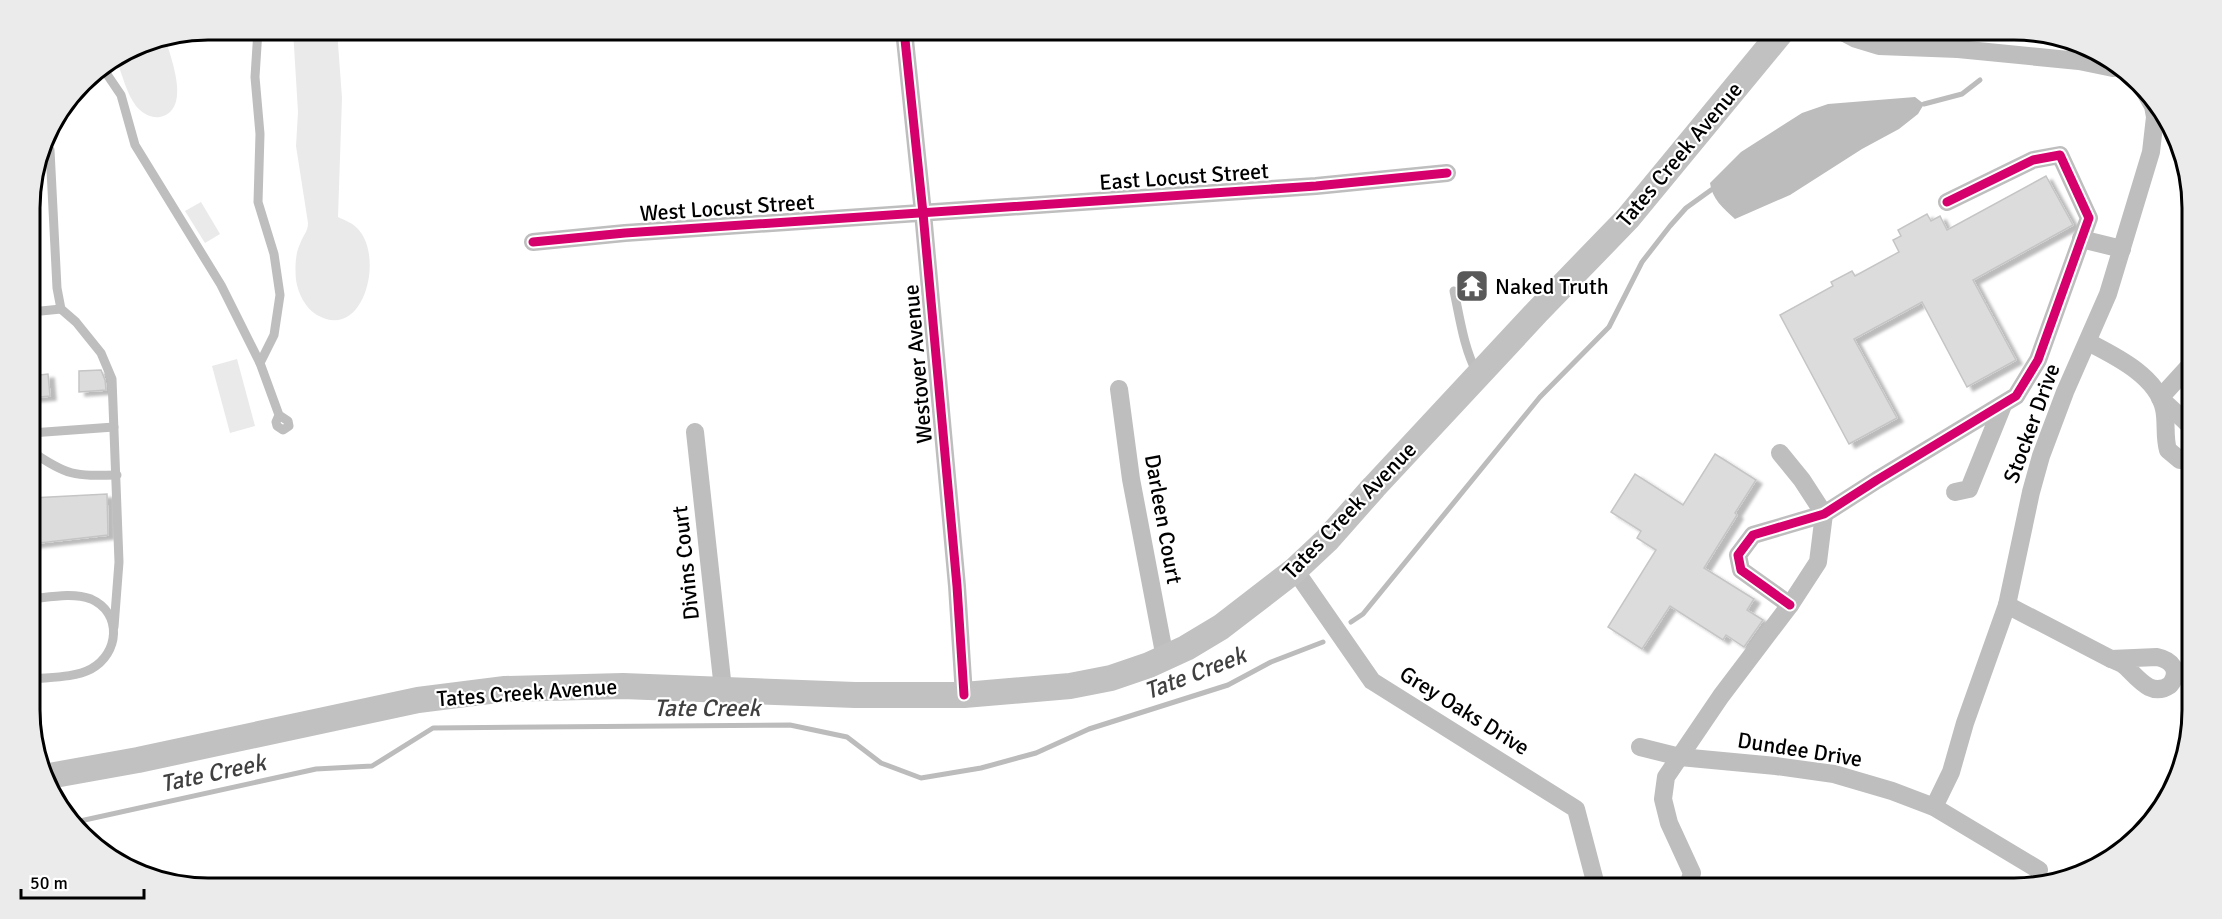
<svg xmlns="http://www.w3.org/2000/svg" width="2222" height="919" font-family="Signika,sans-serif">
<defs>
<filter id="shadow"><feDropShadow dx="6" dy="4" stdDeviation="1.5" flood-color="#0004"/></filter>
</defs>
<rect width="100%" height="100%" fill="#fff"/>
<g fill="#eaeaea">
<path d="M293,30h44l5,68 -4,119c6,3 15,6 20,12 27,29 5,113 -41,86 -12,-7 -19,-22 -21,-35 -1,-11 -1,-26 4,-36 3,-9 8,-12 8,-21l-12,-77 2,-34z"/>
<path d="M165,38c6,20 27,72 -5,79 -9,2 -19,-5 -24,-11 -10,-13 -14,-33 -20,-47l24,-16z"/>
<path d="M201,202l19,32 -15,9 -20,-32z"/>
<path d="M237,359l18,67 -25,7 -18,-67z"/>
</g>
<path fill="#bcbcbc" d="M1915,97l9,7 -6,10 -19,15 -37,20 -72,46 -55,24c-12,-11 -23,-20 -25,-36l31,-31 61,-39 26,-9z"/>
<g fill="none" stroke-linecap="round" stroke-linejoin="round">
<g stroke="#bcbcbc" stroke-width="5">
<path d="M1924,104l38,-10 18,-14"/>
<path d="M1351,622l12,-8 177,-217 69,-70 33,-65 28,-36 16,-18 25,-18"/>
<path d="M71,823l245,-54 56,-3 61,-38 357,-3 57,12 34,26 40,15 60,-10 55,-15 53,-24 139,-44 43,-23 52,-20"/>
</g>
</g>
<g fill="#dcdcdc" stroke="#c5c5c5" stroke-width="1.5" filter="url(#shadow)">
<path d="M2046,176l27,49 -100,55 43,80 -49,27 -45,-85 -68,37 43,79 -48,26 -69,-129 53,-29 -2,-4 21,-11 3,5 44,-24 -6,-12 8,-4 -3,-6 29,-16 4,7 9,-5 7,14z"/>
<path d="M101,370l4,10 1,10 -27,2v-21z"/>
<path d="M48,374l2,22 -19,2v-22z"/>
<path d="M1715,454l41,26 -21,33 2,2 -33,53 50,31 -7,11 16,10 -19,27 -18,-12 -3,5 -53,-34 -28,43 -34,-22 48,-77 -19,-12 4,-7 -30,-19 24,-38 48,31z"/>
<path d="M107,494l1,41 -77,9v-46z"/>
</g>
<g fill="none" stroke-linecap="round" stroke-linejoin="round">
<g stroke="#bebebe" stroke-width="9">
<path d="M258,30l-3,47 5,57 -2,68 16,52 6,41 -6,40 -14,28 19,52 9,6 1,5 -6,4 -6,-4 -1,-4 3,-7"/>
<path d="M102,67l19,28 14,50 86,140 39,78"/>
<path d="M45,142l5,8 7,138 4,21 15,13 25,31 11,26 7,183 -5,65"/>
<path d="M1454,291c6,28 10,58 23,82"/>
<path d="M31,312l30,-3"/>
<path d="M31,433l83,-6"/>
<path d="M31,451c36,25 43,25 86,24"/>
<path d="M31,599c19,-2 42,-7 60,0 32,14 28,55 0,70 -17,9 -41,8 -60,10"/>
</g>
<g stroke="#bebebe" stroke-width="18">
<path d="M904,30l19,183 34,373 7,109"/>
<path d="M1839,30l17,9 23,7 79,3 121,12 34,7"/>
<path d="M1871,30l25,14"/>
<path d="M1958,30v19"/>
<path d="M2081,239l41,10"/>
<path d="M533,242l92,-9 691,-47 131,-13"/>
<path d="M2088,342c27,14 69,34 76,67 3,13 0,28 4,41l12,10 11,-2"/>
<path d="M1119,389l12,90 34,179"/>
<path d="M2191,405l-5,17 5,5"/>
<path d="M2186,422l-26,-24 31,-34"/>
<path d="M695,432l28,257"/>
<path d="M1955,492l14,-3 34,-84"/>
<path d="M1295,570l77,111 204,128 21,80"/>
<path d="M1790,605l-49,-35 -3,-15 15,-20 71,-21 53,-34 139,-84 22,-36 51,-142 -29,-63 -27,5 -86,42"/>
<path d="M2007,605l104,54"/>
<path d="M2157,657c15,3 24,14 13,28 -19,13 -32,-7 -45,-19 -4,-3 -9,-5 -14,-7z"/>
<path d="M1640,747l40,10 96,9 58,8 58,17 42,16 105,63"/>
<path d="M1934,807l17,-35 14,-49 42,-118 24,-113 10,-36 24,-64 43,-98 43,-142 4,-35 -2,-11 -8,-14"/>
<path d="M1687,889l5,-16 -23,-50 -6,-24 3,-22 55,-81 69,-91 28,-43 6,-48 -22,-34 -22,-27"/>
</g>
<path stroke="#c1c1c1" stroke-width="26" d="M49,776l89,-16 280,-60 87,-11 118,-3 232,9h109l106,-9 41,-8 38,-13 37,-17 35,-21 74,-57 32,-30 47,-53 163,-175 91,-94 155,-188"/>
<g stroke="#fff" stroke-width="13">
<g id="cycleway">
<path d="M904,30l19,183 34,373 7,109"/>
<path d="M533,242l92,-9 691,-47 131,-13"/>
<path d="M1790,605l-49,-35 -3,-15 15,-20 71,-21 53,-34 139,-84 22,-36 51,-142 -29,-63 -27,5 -86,42"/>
</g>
</g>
<use href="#cycleway" stroke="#d6006c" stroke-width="9"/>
</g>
<defs>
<g id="temple-square" transform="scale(1.725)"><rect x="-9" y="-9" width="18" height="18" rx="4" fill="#595959" stroke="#fff"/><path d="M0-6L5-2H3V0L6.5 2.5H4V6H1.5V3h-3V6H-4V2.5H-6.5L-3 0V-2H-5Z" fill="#fff"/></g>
</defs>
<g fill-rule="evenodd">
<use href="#temple-square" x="1472" y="286"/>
</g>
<g text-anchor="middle" stroke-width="4.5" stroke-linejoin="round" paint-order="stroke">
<g font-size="22" fill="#000" stroke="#fff">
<text transform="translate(1679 154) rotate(-50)" y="8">Tates Creek Avenue</text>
<text transform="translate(1184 176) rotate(-4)" y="8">East Locust Street</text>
<text transform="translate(727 207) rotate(-4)" y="8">West Locust Street</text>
<text transform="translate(917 364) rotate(-95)" y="8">Westover Avenue</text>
<text transform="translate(2031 423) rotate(-70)" y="8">Stocker Drive</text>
<text transform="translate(1349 510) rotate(-46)" y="8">Tates Creek Avenue</text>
<text transform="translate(1164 519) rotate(80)" y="8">Darleen Court</text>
<text transform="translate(685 563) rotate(-96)" y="8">Divins Court</text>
<text transform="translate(527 692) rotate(-4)" y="8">Tates Creek Avenue</text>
<text transform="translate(1465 710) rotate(32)" y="8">Grey Oaks Drive</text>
<text transform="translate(1800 749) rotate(9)" y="8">Dundee Drive</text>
</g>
<g font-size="22" fill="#000" stroke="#fff" text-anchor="start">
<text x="1495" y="294">Naked Truth</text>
</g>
<g font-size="24" font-style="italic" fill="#404040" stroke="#fff">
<text transform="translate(1195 673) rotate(-21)" y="8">Tate Creek</text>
<text x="707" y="716">Tate Creek</text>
<text transform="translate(213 773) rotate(-12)" y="8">Tate Creek</text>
</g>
</g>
<path d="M0 0H2222V919H0ZM208 40H2014A168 168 0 0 1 2182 208V710A168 168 0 0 1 2014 878H208A168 168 0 0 1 40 710V208A168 168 0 0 1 208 40Z" fill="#ebebeb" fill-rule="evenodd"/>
<path fill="none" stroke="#000" stroke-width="3" d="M208 40H2014A168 168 0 0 1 2182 208V710A168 168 0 0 1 2014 878H208A168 168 0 0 1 40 710V208A168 168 0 0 1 208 40Z"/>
<path d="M21 889v9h123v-9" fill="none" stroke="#000000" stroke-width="3"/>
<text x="30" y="889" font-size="18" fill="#000000" stroke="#ffffff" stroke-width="4.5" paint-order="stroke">50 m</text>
</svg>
